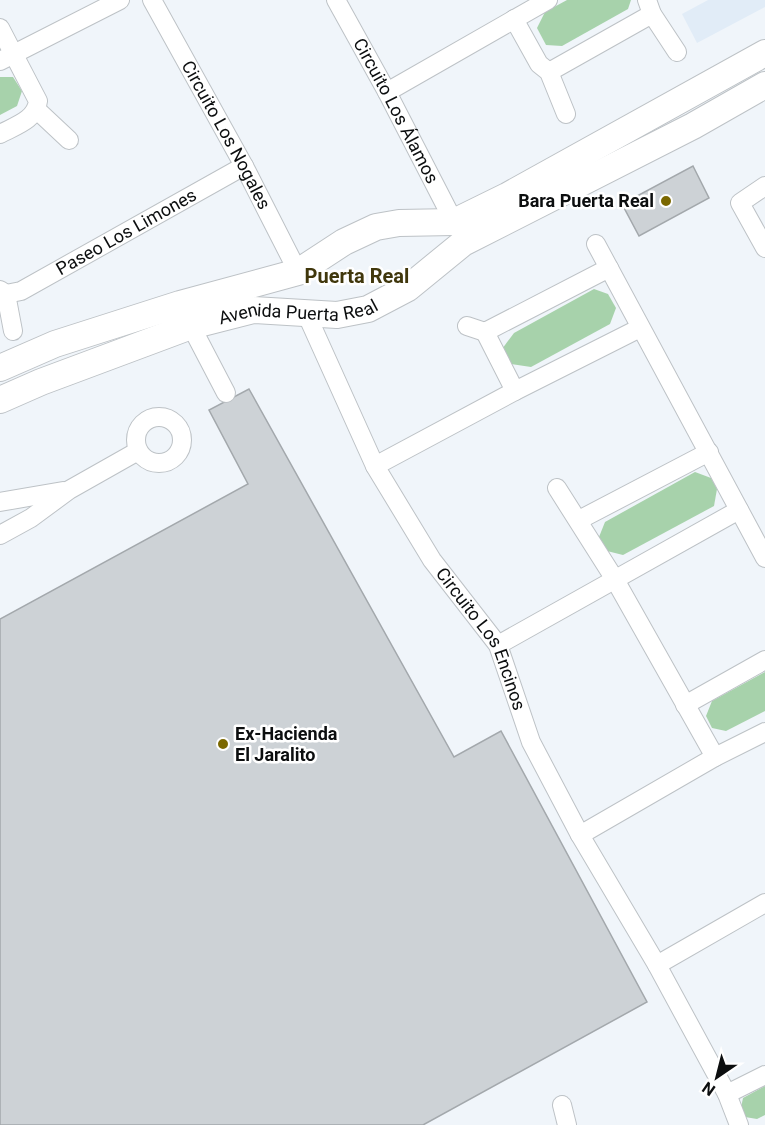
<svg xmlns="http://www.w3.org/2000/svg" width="765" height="1125" font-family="Roboto,sans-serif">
<rect width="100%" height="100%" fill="#f0f5fa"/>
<path fill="#e1ecf7" d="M708,0h57v7l-68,36 -15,-29z"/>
<g fill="#a7d2ab">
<path d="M567,0h64l-3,9 -66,37 -16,-1 -9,-17 8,-16z"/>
<path d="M0,77h13l9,14 -5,15 -17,9z"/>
<path d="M594,289l14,5 8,14 -6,16 -79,43 -20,-3 -9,-15 12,-16z"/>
<path d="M695,472l16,6 6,11 -3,17 -91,49 -16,-4 -8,-14 6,-15z"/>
<path d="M765,672v39l-39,20 -14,-3 -6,-12 6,-15z"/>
<path d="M765,1086v29l-8,4 -12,-2 -4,-9 2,-10z"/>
</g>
<g fill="#cdd2d6" stroke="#a3a8ac" stroke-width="1.5">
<path d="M693,166l16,32 -70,38 -17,-32z"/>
<path d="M249,389l205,368 47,-26 146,271 -224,123h-423v-506l248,-135 -39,-74z"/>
</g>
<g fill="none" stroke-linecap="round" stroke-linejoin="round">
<g stroke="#bdc2c6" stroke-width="20">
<g id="street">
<path id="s1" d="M152,0l92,166 54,106"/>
<path id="s2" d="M336,0l51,92 67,130"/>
<path d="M647,0l5,14 25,38"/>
<path d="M514,19l25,45 10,8 17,42"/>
<path d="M0,28l38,73c-2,19 -23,25 -38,33"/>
<path d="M0,61l120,-61"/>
<path d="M549,72l103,-58"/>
<path d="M387,92l161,-92"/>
<path d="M37,110l32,30"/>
<path d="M765,186l-25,17 25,45"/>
<path d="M596,244l169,314"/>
<path d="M0,290l6,4 7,37"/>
<path id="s3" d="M6,294l15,-3 223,-125"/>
<path id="s4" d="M306,313l69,153 57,94 66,85 33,97 49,93 77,130 70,129 12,31"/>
<path d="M191,326l35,67"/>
<path d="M467,326l18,6 124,-64"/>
<path d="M485,332l30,59"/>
<circle cx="159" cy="440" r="23"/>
<path d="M375,466l140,-75 125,-63"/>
<path d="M557,488l57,90 101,179"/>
<path d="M0,502l63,-11"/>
<path d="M579,520l130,-68"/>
<path d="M0,535l31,-17 38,-28 69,-39"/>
<path d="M498,645l241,-135"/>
<path d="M685,705l80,-45"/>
<path d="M580,835l135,-78 50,-25"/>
<path d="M657,965l108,-62"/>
<path d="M727,1094l38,-19"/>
<path d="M562,1105l5,20"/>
</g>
</g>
<g stroke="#bdc2c6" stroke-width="28">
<g id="secondary">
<path d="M0,368l55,-24 125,-40 118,-32 46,-30 32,-15 23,-4 55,-1 53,-26 258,-143"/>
<path id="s5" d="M0,400l41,-18 150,-56 62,-16 84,5 31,-6 40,-21 55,-45 230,-117 72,-41"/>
</g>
</g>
<use href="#street" stroke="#fff" stroke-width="18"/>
<use href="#secondary" stroke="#fff" stroke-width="26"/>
</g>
<g fill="#7b6800" stroke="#fff" stroke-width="2">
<circle cx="666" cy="201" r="6"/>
<circle cx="223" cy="744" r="6"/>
</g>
<g text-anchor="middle" stroke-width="5" stroke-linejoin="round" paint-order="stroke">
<g font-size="18" fill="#0c0e0f" stroke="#fff">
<text dy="6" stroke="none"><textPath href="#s2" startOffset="126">Circuito Los Álamos</textPath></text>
<text dy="6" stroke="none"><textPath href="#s1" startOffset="154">Circuito Los Nogales</textPath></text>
<text dy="6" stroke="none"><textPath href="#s3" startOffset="136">Paseo Los Limones</textPath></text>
<text dy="6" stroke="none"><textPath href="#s5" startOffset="314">Avenida Puerta Real</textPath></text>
<text dy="6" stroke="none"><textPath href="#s4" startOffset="372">Circuito Los Encinos</textPath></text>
</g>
<g font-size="18" font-weight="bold" fill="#0c0e0f" stroke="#fff" text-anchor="end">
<text x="654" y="207">Bara Puerta Real</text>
<text x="235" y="740" text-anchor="start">Ex-Hacienda<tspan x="235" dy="21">El Jaralito</tspan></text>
</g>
<g font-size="20" font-weight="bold" fill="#40370c" stroke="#fff">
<text x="357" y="283">Puerta Real</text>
</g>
</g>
<g transform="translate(717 1077) rotate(215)" stroke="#ffffff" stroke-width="4.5" paint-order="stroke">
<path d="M0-4.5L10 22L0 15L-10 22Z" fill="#0c0e0f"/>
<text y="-9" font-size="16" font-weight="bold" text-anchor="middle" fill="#0c0e0f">N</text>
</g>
</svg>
